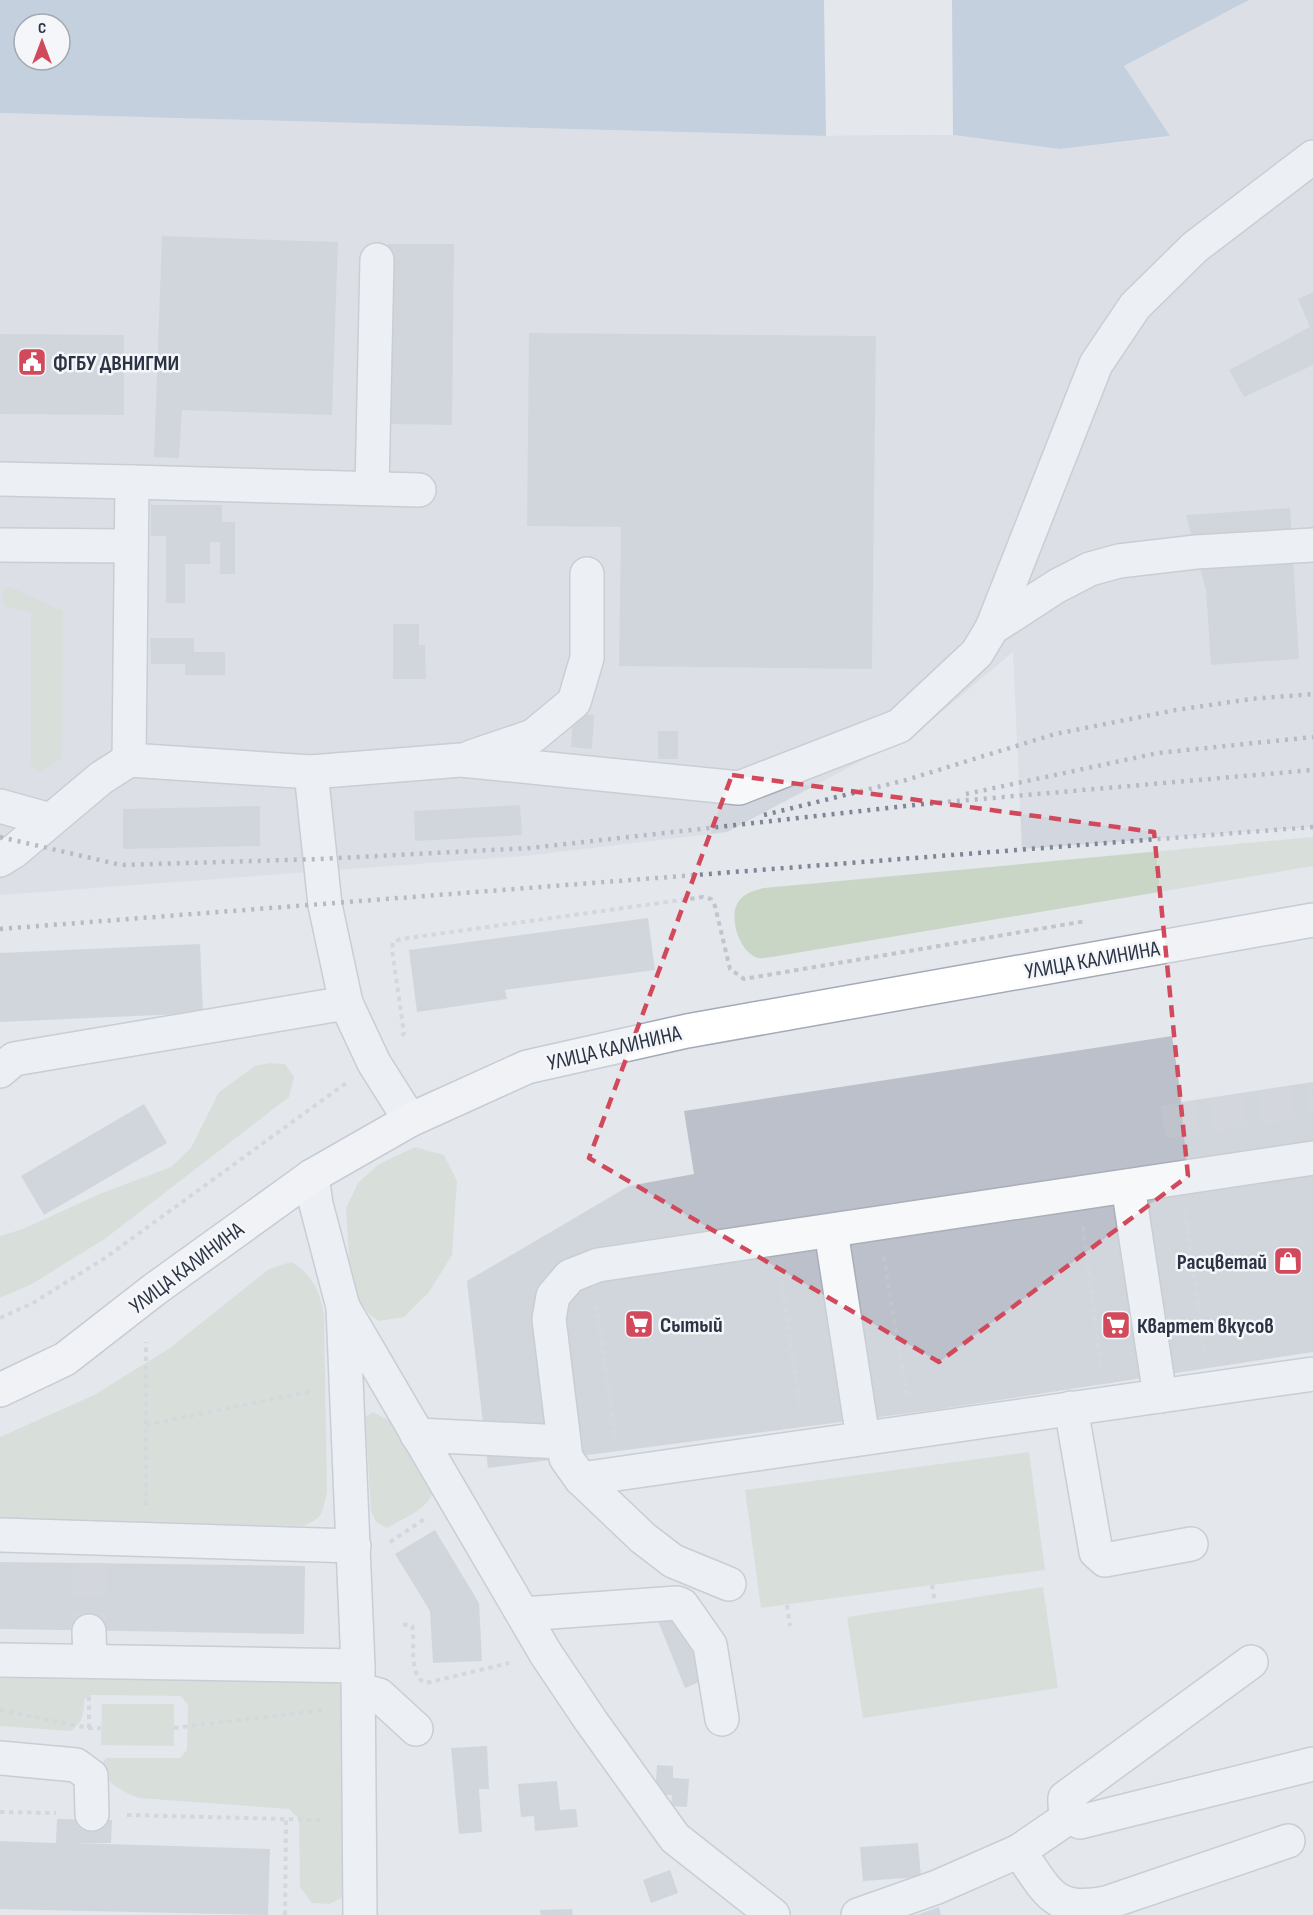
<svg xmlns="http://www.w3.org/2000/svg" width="1313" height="1915" font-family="'Sofia Sans Condensed',sans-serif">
<rect width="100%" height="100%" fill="#e4e7ec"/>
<path fill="#d2d6de" d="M1249,0h64v827l-291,22 -9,-197 -92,77 -194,103 -203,24 -524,39v-782l826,23 127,-1 107,14 110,-12 -46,-71z"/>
<g fill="#c9d6c5">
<path d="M5,587h6l52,24 -1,147 -22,15 -9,-7v-153l-26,-7 -3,-10z"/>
<path d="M1313,837v29l-541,91c-4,0 -11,2 -14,1 -18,-5 -29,-39 -21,-54 6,-11 16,-13 27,-16z"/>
<path d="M269,1063l16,1 9,13 -5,20 -183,141 -74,46 -32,14v-62l23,-7 79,-36 69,-26 20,-19 28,-56 36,-26z"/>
<path d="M415,1147l29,8 13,26 -5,74 -23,37 -25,25 -25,4 -9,-6 -14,-19 -6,-19 -4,-69 12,-25 21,-19z"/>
<path d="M291,1262c21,11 29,30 33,52l3,178c-5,20 -3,27 -25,34l-302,-6v-83l94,-42 76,-47 99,-79z"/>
<path d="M373,1412l16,8 46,67c-5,22 -30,30 -48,41l-11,-6 -5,-11 -6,-94z"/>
<path d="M1029,1452l16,118 -284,38 -16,-118z"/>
<path d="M1043,1587l15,101 -195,30 -16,-101z"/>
<path d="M0,1674l321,5 17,4 8,7 -2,207 -15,7 -17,-1 -12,-16 -1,-68 -10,-10 -151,-11c-18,-8 -32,-14 -38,-33l7,-7h73l7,-8 1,-45 -7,-9 -90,-1 -7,5c0,14 -1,23 -14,31l-70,-5z"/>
<path d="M102,1704h72v42l-73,-1z"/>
</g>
<path fill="#9fb4cc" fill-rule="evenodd" d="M0,0h1249l-125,66 46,70 -110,13 -107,-14 -127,1 -826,-23zM24,24h36v36h-36z"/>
<path fill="#e4e7ec" d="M824,0h128l1,135 -127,1z"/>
<g fill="#bbc0ca">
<path d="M162,236l176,6 -6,173 -150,-5 -3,48 -25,-1z"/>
<path d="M388,244h66l-2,181 -66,-1z"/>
<path d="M1313,292v73l-69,32 -15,-27 81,-43 -12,-28z"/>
<path d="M529,333l347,3 -4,333 -253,-3 2,-139 -94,-1z"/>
<path d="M0,334l124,1v80l-124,-1z"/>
<path d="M151,505h71v17h13v52h-15v-32h-10v22h-25v39h-19v-67h-15z"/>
<path d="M1290,508l9,151 -88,6 -5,-75 -20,-75z"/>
<path d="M393,624h26v21h6l1,34h-33z"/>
<path d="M150,638h44v14h31v23h-40v-11h-34z"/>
<path d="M573,714l21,1 -2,34 -21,-2z"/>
<rect x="658" y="731" width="20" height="28"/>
<path d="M520,805l2,30 -107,6 -1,-30z"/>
<path d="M260,806v40l-137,3v-40z"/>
<path d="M648,918l7,52 -150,20 2,9 -90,13 -8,-62z"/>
<path d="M200,944l3,69 -203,9v-69z"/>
<path d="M1172,1036l10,66 131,-20v270l-379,58 -446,58 -21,-187 162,-95 65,-12 -10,-63z"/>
<path d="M144,1104l23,39 -123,72 -23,-39z"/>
<path d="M435,1530l44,73 3,58 -49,2 -3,-52 -35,-57z"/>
<path d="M0,1562l305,4 -1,68 -304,-5z"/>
<path d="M677,1612l27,68 -19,8 -27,-67z"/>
<path d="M487,1746l2,43h-10l3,43 -23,2 -8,-86z"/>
<path d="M657,1765l16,1v12l16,1 -2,28 -16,-1 1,-11h-17z"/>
<path d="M557,1781l3,29 16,-1 2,18 -43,4 -1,-15 -13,1 -3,-33z"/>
<path d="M57,1819l55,1 -1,23h-36l195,6 -2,66 -268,-6v-68l56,2z"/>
<path d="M918,1843l3,34 -58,4 -3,-34z"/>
<path d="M670,1870l8,23 -27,10 -8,-23z"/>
<path d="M939,1907l2,8h-24z"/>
<path d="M572,1909l1,6h-32l-1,-5z"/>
</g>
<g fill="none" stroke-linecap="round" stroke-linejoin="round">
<g stroke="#bfc3cb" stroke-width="33" stroke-dasharray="33 16" stroke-linecap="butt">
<path d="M1163,1122l150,-22"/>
<path d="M89,1563v68"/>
</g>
<g stroke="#a9aeb7" stroke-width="36">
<g id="minor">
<path d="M0,479l132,3 -3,278"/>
<path d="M132,482l287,8"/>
<path d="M372,488l5,-228"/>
<path d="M0,545l131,1"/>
<path d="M992,628l104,-264 39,-58 60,-59 118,-90"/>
<path d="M471,757l62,-21 41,-34 13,-44v-84"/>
<path d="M311,772l14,133 21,98 28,60 36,57"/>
<path d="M0,806l50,14"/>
<path d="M0,860l13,-8 88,-74 28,-18 182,12 150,-12 278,28 160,-62 78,-73 15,-25 65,-42 33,-17 29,-8 77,-9 117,-7"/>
<path d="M0,1071l14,-12 332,-56"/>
<path d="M312,1176l4,28 27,103 15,359 2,249"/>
<path d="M1128,1186l32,210"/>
<path d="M831,1231l32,207"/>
<path d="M343,1307l203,347 45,67 84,117 98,77"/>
<path d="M1071,1408l25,144 9,8 86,-16"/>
<path d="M417,1435l146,7"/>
<path d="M581,1479l732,-105"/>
<path d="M0,1535l354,11"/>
<path d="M729,1584l-56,-23 -30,-23 -62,-59 -15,-21 -17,-139 4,-23 17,-20 28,-11 715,-107"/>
<path d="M523,1614l154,-11 5,2 28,40 12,74"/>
<path d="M89,1631l1,30"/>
<path d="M0,1660l358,6"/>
<path d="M1251,1662l-186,136c-1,14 2,18 15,24l233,-58"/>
<path d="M359,1690l20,5 37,34"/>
<path d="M0,1758l76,7 15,11 1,38"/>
<path d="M1019,1851l50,-34"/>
<path d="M858,1915l79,-28 82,-36c28,39 33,63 87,52l182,-62"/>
</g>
</g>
<g stroke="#a3abb8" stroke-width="36">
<path id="major" d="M0,1390l65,-31 90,-70 157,-113 98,-56 117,-53 160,-36 626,-111"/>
</g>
<g stroke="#c2c5cb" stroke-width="4" stroke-dasharray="4.5 4.5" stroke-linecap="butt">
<path d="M402,1036l2,-3 -12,-83 1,-8 8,-3 302,-42 8,2 4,7 15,63 14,10 342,-58"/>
<path d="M1185,1211l20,144"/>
<path d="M1083,1227l18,141"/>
<path d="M884,1257l23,140"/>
<path d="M780,1272l21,141"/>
<path d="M596,1305l20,135"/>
<path d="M0,1318l33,-15 72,-45 241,-175"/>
<path d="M146,1425l167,-34"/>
<path d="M146,1505v-163"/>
<path d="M390,1542l36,-24"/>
<path d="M932,1585l3,18"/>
<path d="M787,1605l3,21"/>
<path d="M403,1624l9,2c4,17 -5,50 14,57l83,-20"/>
<path d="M0,1710l89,18h12"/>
<path d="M89,1728v-33"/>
<path d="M174,1728l148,-18"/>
<path d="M0,1812l56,1"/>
<path d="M127,1815l196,5"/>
<path d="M285,1915l1,-96"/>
</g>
<use href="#minor" stroke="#f7f8fa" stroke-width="33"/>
<use href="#major" stroke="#fff" stroke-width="33"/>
<g stroke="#7d8696" stroke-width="4.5" stroke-dasharray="3 6" stroke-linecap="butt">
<path d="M966,794l192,-41 155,-16"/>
<path d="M764,815l142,-35 149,-46 121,-24 75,-11 62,-5"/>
<path d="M0,837l121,28 199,-6 210,-11 393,-44 390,-34"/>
<path d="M0,929l1313,-102"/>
</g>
</g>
<path d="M0 0H1313V1915H0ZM732,775l422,57 34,344 -249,186 -350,-204z" fill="#e4e7ec" fill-opacity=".55" fill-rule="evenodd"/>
<path fill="none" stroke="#d1495b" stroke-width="4.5" stroke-dasharray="12 8" stroke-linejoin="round" d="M732,775l422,57 34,344 -249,186 -350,-204z"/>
<defs>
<g id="civic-square" transform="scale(1.5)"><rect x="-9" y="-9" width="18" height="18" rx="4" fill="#d1495b" stroke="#f4f6f9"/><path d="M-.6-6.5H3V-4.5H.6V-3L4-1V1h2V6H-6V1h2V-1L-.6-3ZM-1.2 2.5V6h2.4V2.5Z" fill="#fff"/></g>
<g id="shop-square" transform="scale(1.5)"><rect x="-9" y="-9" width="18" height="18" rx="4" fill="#d1495b" stroke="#f4f6f9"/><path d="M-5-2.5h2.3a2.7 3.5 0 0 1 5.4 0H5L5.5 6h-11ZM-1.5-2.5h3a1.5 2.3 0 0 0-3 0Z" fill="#fff"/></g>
<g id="supermarket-square" transform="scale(1.5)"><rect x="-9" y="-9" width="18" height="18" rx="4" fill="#d1495b" stroke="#f4f6f9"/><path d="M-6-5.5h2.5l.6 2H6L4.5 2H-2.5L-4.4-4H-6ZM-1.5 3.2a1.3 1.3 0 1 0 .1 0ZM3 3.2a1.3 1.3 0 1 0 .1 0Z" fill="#fff"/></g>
</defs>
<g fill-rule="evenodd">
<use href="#civic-square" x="32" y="362"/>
<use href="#shop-square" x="1288" y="1261"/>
<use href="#supermarket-square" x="639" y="1324"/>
<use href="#supermarket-square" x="1116" y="1325"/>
</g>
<g text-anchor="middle" stroke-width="5" stroke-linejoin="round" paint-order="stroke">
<g font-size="22" font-weight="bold" fill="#2b3445" stroke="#f4f6f9" text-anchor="start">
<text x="53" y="370">ФГБУ ДВНИГМИ</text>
<text x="1267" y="1269" text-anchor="end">Расцветай</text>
<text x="660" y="1332">Сытый</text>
<text x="1137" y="1333">Квартет вкусов</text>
</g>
<g font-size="22" fill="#2b3445" stroke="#f4f6f9">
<text transform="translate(1092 959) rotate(-10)" y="8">УЛИЦА КАЛИНИНА</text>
<text transform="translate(614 1047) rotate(-13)" y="8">УЛИЦА КАЛИНИНА</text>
<text transform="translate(186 1267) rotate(-37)" y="8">УЛИЦА КАЛИНИНА</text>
</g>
</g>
<g transform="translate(42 42)"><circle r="28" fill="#f4f6f9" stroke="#a4a8b1" stroke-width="1.5"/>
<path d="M0-4.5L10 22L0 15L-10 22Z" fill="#d1495b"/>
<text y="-9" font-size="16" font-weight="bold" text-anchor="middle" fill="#2b3445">С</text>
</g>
</svg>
